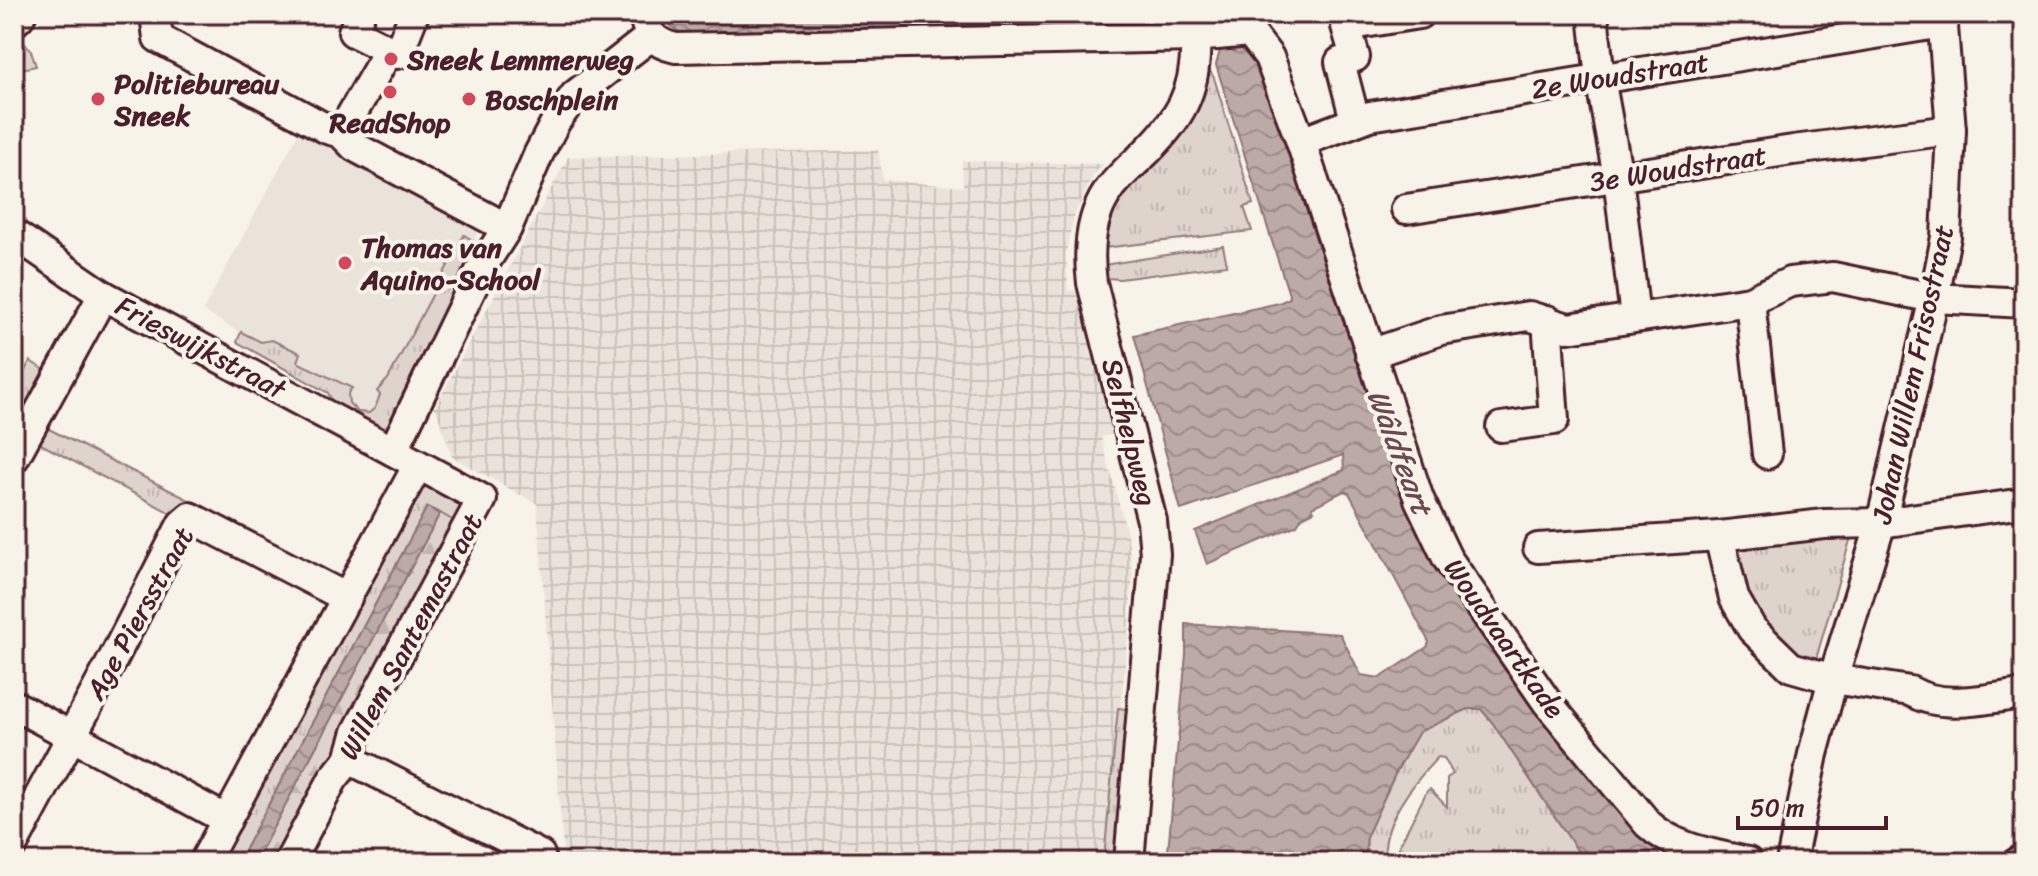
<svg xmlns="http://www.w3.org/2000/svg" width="2038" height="876" font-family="Sriracha,sans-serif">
<defs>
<pattern id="industrial-grid" width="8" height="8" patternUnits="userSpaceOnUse" patternTransform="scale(2)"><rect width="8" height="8" fill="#eae3da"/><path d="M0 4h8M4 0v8" fill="none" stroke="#cac2bb"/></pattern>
<pattern id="grass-tufts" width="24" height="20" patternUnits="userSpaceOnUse" patternTransform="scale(2)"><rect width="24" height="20" fill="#ded4cc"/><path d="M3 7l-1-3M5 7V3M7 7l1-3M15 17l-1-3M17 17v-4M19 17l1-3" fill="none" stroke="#c0b6af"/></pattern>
<pattern id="forest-firs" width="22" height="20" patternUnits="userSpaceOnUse" patternTransform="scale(2)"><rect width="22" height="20" fill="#ded4cc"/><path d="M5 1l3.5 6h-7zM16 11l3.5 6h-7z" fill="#c0b6af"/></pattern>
<pattern id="water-waves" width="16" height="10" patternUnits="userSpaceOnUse" patternTransform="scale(2)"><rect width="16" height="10" fill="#bcaaa7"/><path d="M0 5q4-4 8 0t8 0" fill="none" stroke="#9b8a88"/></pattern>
</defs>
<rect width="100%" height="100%" fill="#f7f3e8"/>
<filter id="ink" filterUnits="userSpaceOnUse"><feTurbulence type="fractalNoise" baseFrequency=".0125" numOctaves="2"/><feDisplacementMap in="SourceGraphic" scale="16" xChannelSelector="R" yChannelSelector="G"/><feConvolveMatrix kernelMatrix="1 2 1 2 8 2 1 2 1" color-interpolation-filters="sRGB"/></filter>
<g filter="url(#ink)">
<path fill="#eae3da" d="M300,130l178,102 -100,193 -33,-15 -5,-19 -137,-80z"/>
<path fill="url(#industrial-grid)" d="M878,150l5,30 80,7 -1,-26 142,3 -10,10 -20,42 -8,35 2,40 16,-2 36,144 -19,4 26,96 6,42 -26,287h-543l-27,-358 -85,-47 -17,-50 133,-250z"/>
<g fill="url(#grass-tufts)" stroke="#947a7c" stroke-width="2">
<path d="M18,36l13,15 5,15 -15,3 -1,33 -6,18v-80z"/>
<path d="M1210,71l4,7 39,126 -9,3 8,24 -149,17 12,-41 11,-16 44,-44 21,-25z"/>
<path d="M464,235l13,8 -89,182 -8,6 -42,-19 -10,-19 -91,-51 4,-10 20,10 11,-2 28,13 -3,9 55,26 -4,5 1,10 9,9 11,1 6,-5 5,-13 -3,-4 11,-12z"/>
<path d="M1223,246l4,19 -107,14 -14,-1 -3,-13z"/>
<path d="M30,361l15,9 -19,36 -12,-7v-8z"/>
<path d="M45,427l144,73 -11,17 -141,-75z"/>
<path d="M419,482l48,27 -8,15 -32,-17 -189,355h-22z"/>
<path d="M1851,537l-35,122 -3,2c-50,-22 -74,-65 -74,-119z"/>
<path d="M1118,708l8,1 4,4 -10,149h-46l8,-4 22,1z"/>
<path d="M1468,709h13l11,13 93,140h-185l-3,-6 3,-12 27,-53 3,-2 17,18v-29l6,-4 -9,-16 -6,-1c-24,25 -60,69 -52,105h-21l2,-27 29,-63 23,-41z"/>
</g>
<path fill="url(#forest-firs)" stroke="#947a7c" stroke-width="2" d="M440,513l19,11 -180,338h-24z"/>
<g fill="url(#water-waves)" stroke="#8e7275" stroke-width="2">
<path d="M664,14h570c-8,26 14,42 30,59l134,396 250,365 15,28h-78l-93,-140 -11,-13h-13l-49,23 -23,40 -29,63 -2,27h-198l19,-208v-30l154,10 21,41 19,3 47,-31 2,-5 -80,-149 -5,-2 -32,16 2,4 -12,6 -5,8 -90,39 -12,-33 149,-61 -1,-15 -162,55 -47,-175 145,-32 11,-5 -74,-233 5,-18 -9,-25 -518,15c-13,-3 -26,-9 -30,-23z"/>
<path d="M427,507l13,6 -185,349h-17z"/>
</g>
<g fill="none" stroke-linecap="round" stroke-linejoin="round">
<g stroke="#4a1f2b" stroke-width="34">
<g id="minor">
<path d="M155,14l3,24 169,91 14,4 14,14 152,81"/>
<path d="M644,14c2,20 12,30 32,34l519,-11 55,-5 19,25 32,85 118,357 28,59 100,144 101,122c27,25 65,30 100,38"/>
<path d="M1593,14l7,64 18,99 17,140"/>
<path d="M389,50l9,4 16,-40"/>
<path d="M1355,120l-15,-58 15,-5 -9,-31 73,-12"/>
<path d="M341,133l48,-83 -36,-18 7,-18"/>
<path d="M1301,142l69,-26 573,-93"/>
<path d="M1406,209l387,-59 158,-20"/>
<path d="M14,234l89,61 379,204 -125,233 -8,27 -16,20 -44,83"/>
<path d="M1750,301l17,153"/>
<path d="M1370,354l71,-24 88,-14 39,12 182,-27 40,-19 43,-5 101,21 90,5"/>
<path d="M1501,427l53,-7 -7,-100"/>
<path d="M393,451l89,-184 25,-39 32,-75 17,-32 19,-26 76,-59"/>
<path d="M14,458l89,-163"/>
<path d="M1719,536l15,62 18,31 39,38 42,12 77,12c35,20 76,7 114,3"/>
<path d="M1538,548l181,-12 105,-12 57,-1 143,-20"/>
<path d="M14,705l213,115"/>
<path d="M349,759l191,96"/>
<path d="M14,843l97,-180 71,-139 8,-7 157,81"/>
<path d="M204,862l214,-397"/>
<path d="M1129,862l26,-308 -3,-33 -60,-238c-4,-31 -3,-63 15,-90 9,-14 22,-25 34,-36 38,-36 57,-66 54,-120"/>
<path d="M1791,862l22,-108 20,-75 48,-156 53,-225 12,-61 5,-107 -9,-116"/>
<path d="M2018,862l6,-1"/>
</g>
</g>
<g stroke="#4a1f2b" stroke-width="40">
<path id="major" d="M14,18l4,-4"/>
</g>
<use href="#minor" stroke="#f7f3e8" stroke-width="28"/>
<use href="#major" stroke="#f7f3e8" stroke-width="34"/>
</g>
</g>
<g fill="#d1495b" stroke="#f7f3e8" stroke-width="3">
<circle cx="391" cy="59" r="8"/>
<circle cx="390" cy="92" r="8"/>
<circle cx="98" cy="99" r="8"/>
<circle cx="469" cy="99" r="8"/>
<circle cx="345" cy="263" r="8"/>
</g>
<g text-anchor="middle" stroke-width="8" stroke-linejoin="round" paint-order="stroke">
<g font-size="28" font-weight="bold" fill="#4a1f2b" stroke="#f7f3e8" text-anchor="start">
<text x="407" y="69">Sneek Lemmerweg</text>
<text x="114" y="93">Politiebureau<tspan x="114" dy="32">Sneek</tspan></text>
<text x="485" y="109">Boschplein</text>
<text x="390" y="132" text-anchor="middle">ReadShop</text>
<text x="361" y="257">Thomas van<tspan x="361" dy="32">Aquino-School</tspan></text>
</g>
<g font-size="28" fill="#4a1f2b" stroke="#f7f3e8">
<text transform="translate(1620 75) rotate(-9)" y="10">2e Woudstraat</text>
<text transform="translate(1678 168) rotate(-9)" y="10">3e Woudstraat</text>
<text transform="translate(201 347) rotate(28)" y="10">Frieswijkstraat</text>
<text transform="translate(1912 374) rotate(-78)" y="10">Johan Willem Frisostraat</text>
<text transform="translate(1130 432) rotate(76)" y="10">Selfhelpweg</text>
<text transform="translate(139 613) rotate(-61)" y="10">Age Piersstraat</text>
<text transform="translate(410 636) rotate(-62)" y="10">Willem Santemastraat</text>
<text transform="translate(1505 638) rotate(55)" y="10">Woudvaartkade</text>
</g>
<g font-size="30" font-style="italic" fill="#6c4950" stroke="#f7f3e8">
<text transform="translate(1400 452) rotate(69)" y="10">Wâldfeart</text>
</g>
</g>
<rect width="2038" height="876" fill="none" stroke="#f7f3e8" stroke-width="48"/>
<rect x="24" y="24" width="1990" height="828" fill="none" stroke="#4a1f2b" stroke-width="3" filter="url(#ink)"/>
<path d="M1738 816v12h148v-12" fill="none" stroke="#4a1f2b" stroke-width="4"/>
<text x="1750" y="816" font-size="24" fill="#4a1f2b" stroke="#f7f3e8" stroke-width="6" paint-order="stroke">50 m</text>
</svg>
